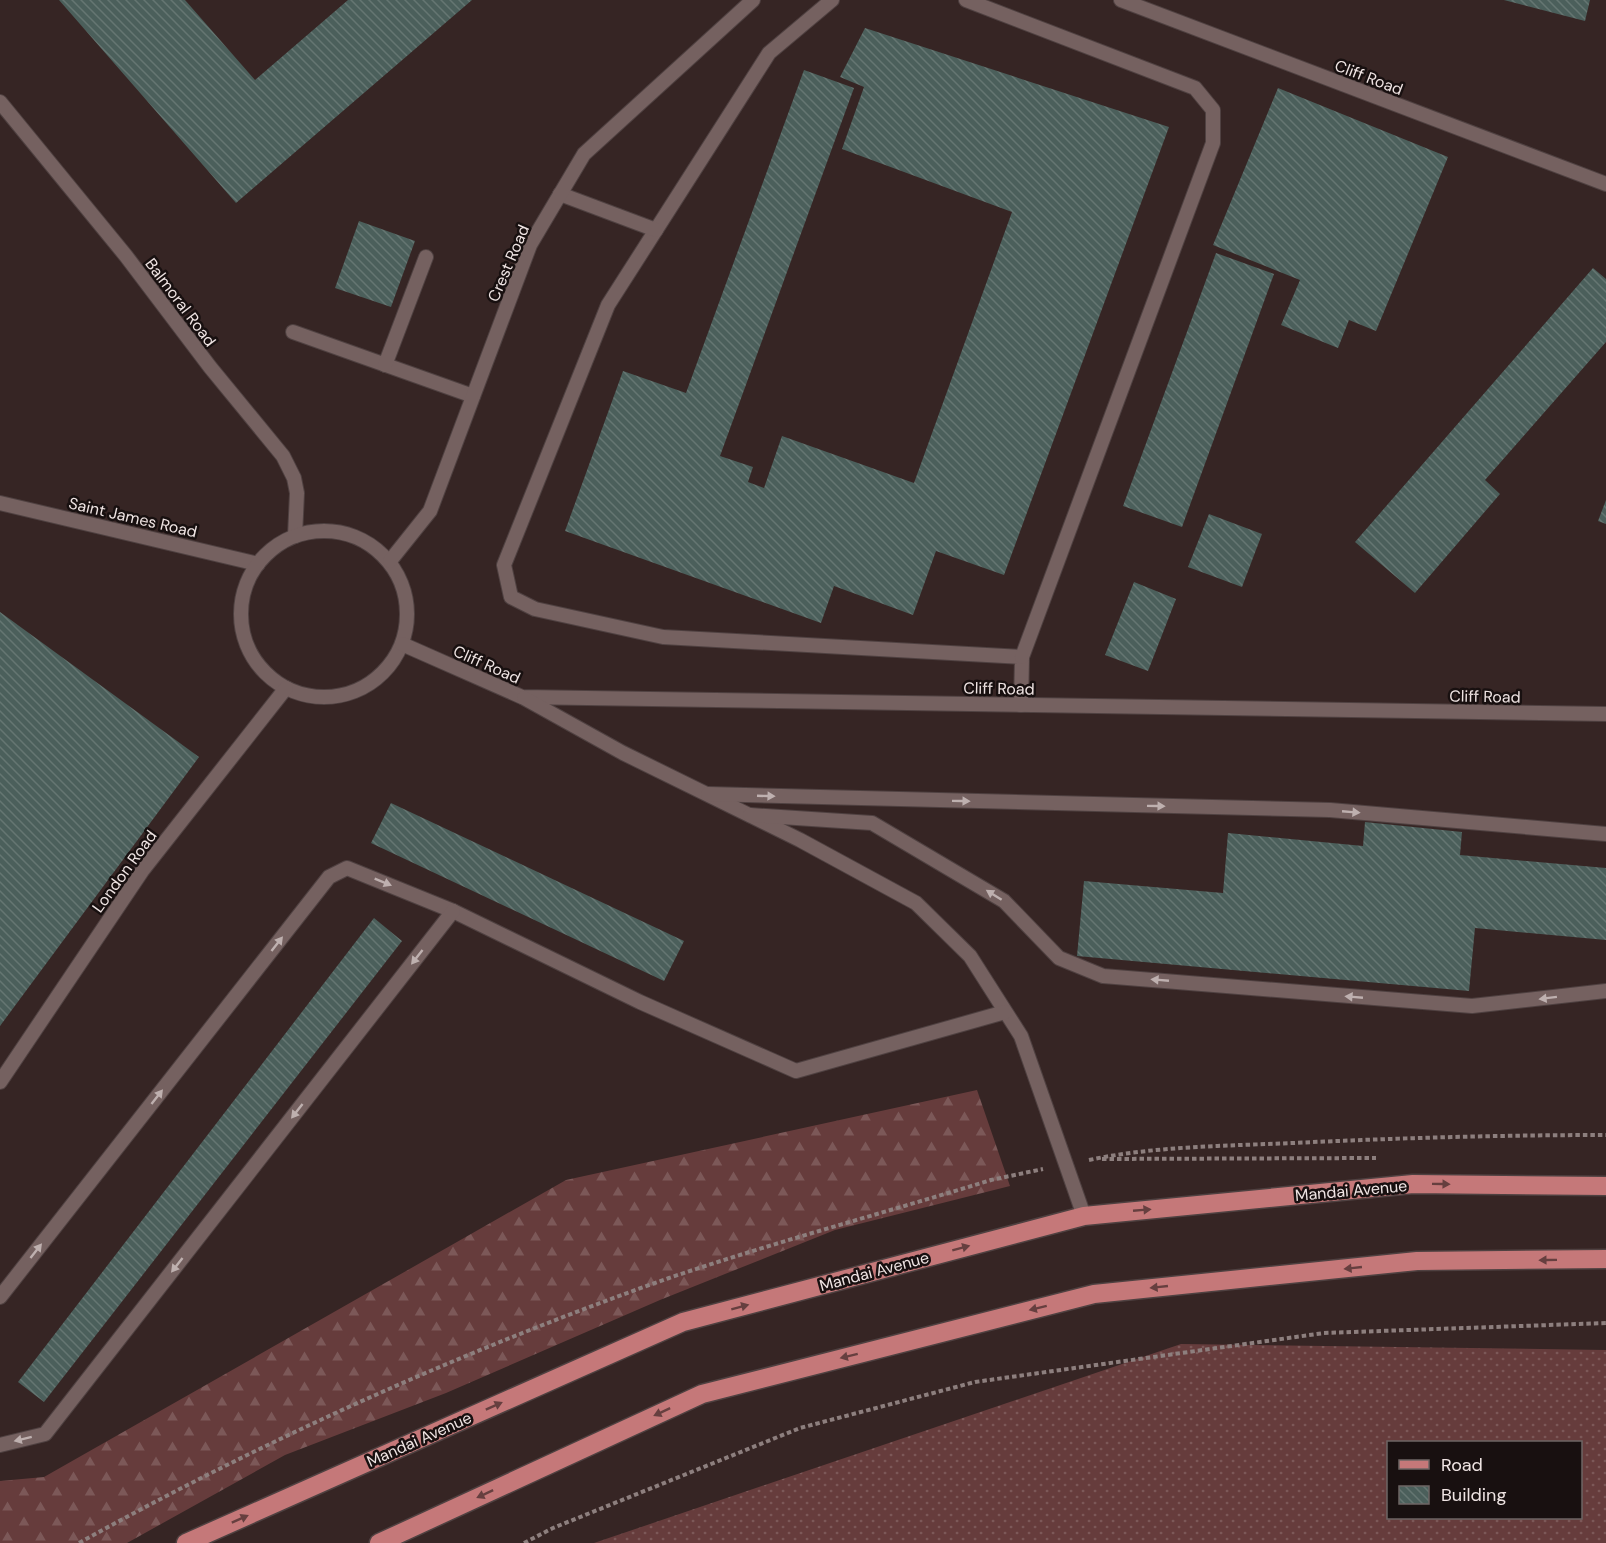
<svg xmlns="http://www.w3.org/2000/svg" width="1606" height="1543" font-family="'DM Sans',sans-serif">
<defs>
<pattern id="grass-dots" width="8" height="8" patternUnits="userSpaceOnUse" patternTransform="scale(1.5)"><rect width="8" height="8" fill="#663c3c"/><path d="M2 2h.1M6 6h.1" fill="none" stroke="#7c5858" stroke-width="1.8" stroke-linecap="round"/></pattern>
<pattern id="forest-firs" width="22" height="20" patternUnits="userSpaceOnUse" patternTransform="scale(1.5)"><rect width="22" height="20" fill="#663c3c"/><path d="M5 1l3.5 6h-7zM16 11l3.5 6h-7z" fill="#7c5858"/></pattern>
<pattern id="building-back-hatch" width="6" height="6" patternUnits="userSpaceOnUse" patternTransform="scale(1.5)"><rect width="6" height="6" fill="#4b5f5b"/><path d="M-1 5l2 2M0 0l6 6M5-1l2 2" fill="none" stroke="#657672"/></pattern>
</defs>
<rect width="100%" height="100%" fill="#362524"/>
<path fill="url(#grass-dots)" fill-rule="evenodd" d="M1181,1344l425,6v193h-1012zM1388,1442h192v76h-192z"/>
<path fill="url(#forest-firs)" d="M977,1090l33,96 -175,44 -175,70 -214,93 -161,62 -158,88h-127v-62l44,-4 522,-297z"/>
<g fill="url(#building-back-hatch)">
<path d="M59,0h126l70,80 93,-80h124l-236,203z"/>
<path d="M1504,0h86l-5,21z"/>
<path d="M865,28l304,99 -165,448 -68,-24 -23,64 -79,-29 -13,37 -256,-92 58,-160 63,22 118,-323 50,18 -134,368 33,11 -5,15 16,6 18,-52 132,47 98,-271 -170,-63 22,-62 -24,-10z"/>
<path d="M1278,88l170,69 -72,174 -27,-11 -11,28 -57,-23 19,-45 -87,-35z"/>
<path d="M359,221l56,20 -24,66 -56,-19z"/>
<path d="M1216,253l58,21 -92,253 -59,-21z"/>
<path d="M1593,268l13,11v63l-121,138 15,14 -85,99 -60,-51z"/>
<path d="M1606,500v24l-8,-3z"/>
<path d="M1209,514l53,20 -20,53 -54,-20z"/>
<path d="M1134,582l42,17 -28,72 -43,-16z"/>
<path d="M0,612l199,145 -199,269z"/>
<path d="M391,803l293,138 -20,40 -293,-138z"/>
<path d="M1365,822l97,10 -2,23 146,13v72l-131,-12 -6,63 -392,-35 7,-75 139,12 5,-60 135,13z"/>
<path d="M374,918l28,23 -358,461 -26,-20z"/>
</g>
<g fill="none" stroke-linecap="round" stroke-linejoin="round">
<g stroke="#4f4141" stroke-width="16">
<g id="lane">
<path d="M832,0l-63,53 -161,252 -104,260 7,32 24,12 128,28 359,20 -1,48"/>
<path d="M966,0l229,88 18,22v33l-191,514"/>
<path d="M1121,0l485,184"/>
<path d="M0,102l126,154 84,111 73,89 11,22 3,15 -2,43"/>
<path d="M560,194l96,36"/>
<path d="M293,332l180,64"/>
<path d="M385,365l41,-108"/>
<path d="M0,503l258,61"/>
<circle cx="324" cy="614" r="83"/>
<path d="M390,561l40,-50 100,-266 54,-91 169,-154"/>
<path d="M402,644l120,53 1084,17"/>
<path d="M524,698l99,55 177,87 116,63 54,53 51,80 63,180"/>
<path d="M708,794l622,16 276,24"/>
<path d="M750,815l122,8 132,78 55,57 44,18 369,30 134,-15"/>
<path d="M0,1082l142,-211 144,-183"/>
<path d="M0,1297l329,-420 18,-9 106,43 187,91 156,69 209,-59"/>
<path d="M0,1445l45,-11 408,-523"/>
</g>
</g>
<g stroke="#4f4141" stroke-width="21">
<g id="primary">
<path d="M186,1543l497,-221 401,-106 329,-32 193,2"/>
<path d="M379,1543l323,-149 392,-100 323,-33 189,-2"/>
</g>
</g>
<g stroke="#8d7f7e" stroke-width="4" stroke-dasharray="4.5 3" stroke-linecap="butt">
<path d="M1102,1159l274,-1"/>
<path d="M1089,1160c66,-14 136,-14 204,-17 104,-5 208,-8 313,-8"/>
<path d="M79,1543c189,-105 386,-193 590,-265 106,-36 215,-65 322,-98l52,-11"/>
<path d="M524,1543l29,-15 247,-100 175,-46 349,-49 282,-10"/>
</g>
<use href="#lane" stroke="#756160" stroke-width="14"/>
<use href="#primary" stroke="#c57879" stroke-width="18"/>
</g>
<defs><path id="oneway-solid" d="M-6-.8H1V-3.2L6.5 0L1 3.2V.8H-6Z" transform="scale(1.5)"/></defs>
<g fill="#beb0af">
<use href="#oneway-solid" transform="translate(766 796) rotate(2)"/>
<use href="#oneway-solid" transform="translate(961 801) rotate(1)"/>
<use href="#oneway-solid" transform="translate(1156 806) rotate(1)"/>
<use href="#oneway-solid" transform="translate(1351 812) rotate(5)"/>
<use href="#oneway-solid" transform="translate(383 882) rotate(22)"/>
<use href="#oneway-solid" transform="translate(994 895) rotate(-148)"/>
<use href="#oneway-solid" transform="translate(277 944) rotate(-52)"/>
<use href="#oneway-solid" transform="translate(417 957) rotate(128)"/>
<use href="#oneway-solid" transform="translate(1160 980) rotate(-175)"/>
<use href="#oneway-solid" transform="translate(1354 997) rotate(-175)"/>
<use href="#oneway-solid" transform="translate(1548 998) rotate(173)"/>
<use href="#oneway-solid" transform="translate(157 1097) rotate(-52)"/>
<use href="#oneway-solid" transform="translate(297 1111) rotate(128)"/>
<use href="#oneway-solid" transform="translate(36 1251) rotate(-52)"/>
<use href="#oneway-solid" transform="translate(177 1265) rotate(128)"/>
<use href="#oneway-solid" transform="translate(23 1439) rotate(166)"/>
</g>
<g fill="#663f3f">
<use href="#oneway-solid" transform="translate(1441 1184) rotate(1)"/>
<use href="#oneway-solid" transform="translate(1142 1210) rotate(-5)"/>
<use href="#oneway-solid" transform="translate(961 1248) rotate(-15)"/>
<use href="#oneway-solid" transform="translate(1548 1260) rotate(179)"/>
<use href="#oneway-solid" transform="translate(1353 1268) rotate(174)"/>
<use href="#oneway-solid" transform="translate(1159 1287) rotate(174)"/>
<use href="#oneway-solid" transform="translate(740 1307) rotate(-15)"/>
<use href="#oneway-solid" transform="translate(1038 1308) rotate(166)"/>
<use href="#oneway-solid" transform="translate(849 1356) rotate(166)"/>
<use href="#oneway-solid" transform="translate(494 1406) rotate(-24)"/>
<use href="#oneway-solid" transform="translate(662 1412) rotate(155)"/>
<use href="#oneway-solid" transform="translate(485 1494) rotate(155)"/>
<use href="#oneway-solid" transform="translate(240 1519) rotate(-24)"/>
</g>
<g text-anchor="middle" stroke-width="5" stroke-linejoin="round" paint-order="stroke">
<g font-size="16" fill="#efe4e3" stroke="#181010">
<text transform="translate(1369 77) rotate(21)" y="6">Cliff Road</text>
<text transform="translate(508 263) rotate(-67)" y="6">Crest Road</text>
<text transform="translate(181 302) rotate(53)" y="6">Balmoral Road</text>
<text transform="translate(133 517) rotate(13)" y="6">Saint James Road</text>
<text transform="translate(487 664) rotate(24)" y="6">Cliff Road</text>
<text transform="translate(999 688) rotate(1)" y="6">Cliff Road</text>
<text transform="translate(1485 696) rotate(1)" y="6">Cliff Road</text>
<text transform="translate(124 871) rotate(-54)" y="6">London Road</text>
<text transform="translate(1351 1190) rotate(-5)" y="6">Mandai Avenue</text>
<text transform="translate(874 1271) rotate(-15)" y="6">Mandai Avenue</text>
<text transform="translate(419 1439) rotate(-24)" y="6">Mandai Avenue</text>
</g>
</g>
<rect x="1387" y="1441" width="195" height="78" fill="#181010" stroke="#6e6564" stroke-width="1.5"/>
<rect x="1399" y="1460" width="30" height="9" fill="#c57879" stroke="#6e6564" stroke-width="1.5"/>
<text x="1441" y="1471" font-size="18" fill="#efe4e3">Road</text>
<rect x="1399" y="1486" width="30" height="18" fill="url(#building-back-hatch)" stroke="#6e6564" stroke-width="1.5"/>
<text x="1441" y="1501" font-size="18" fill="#efe4e3">Building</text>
</svg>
